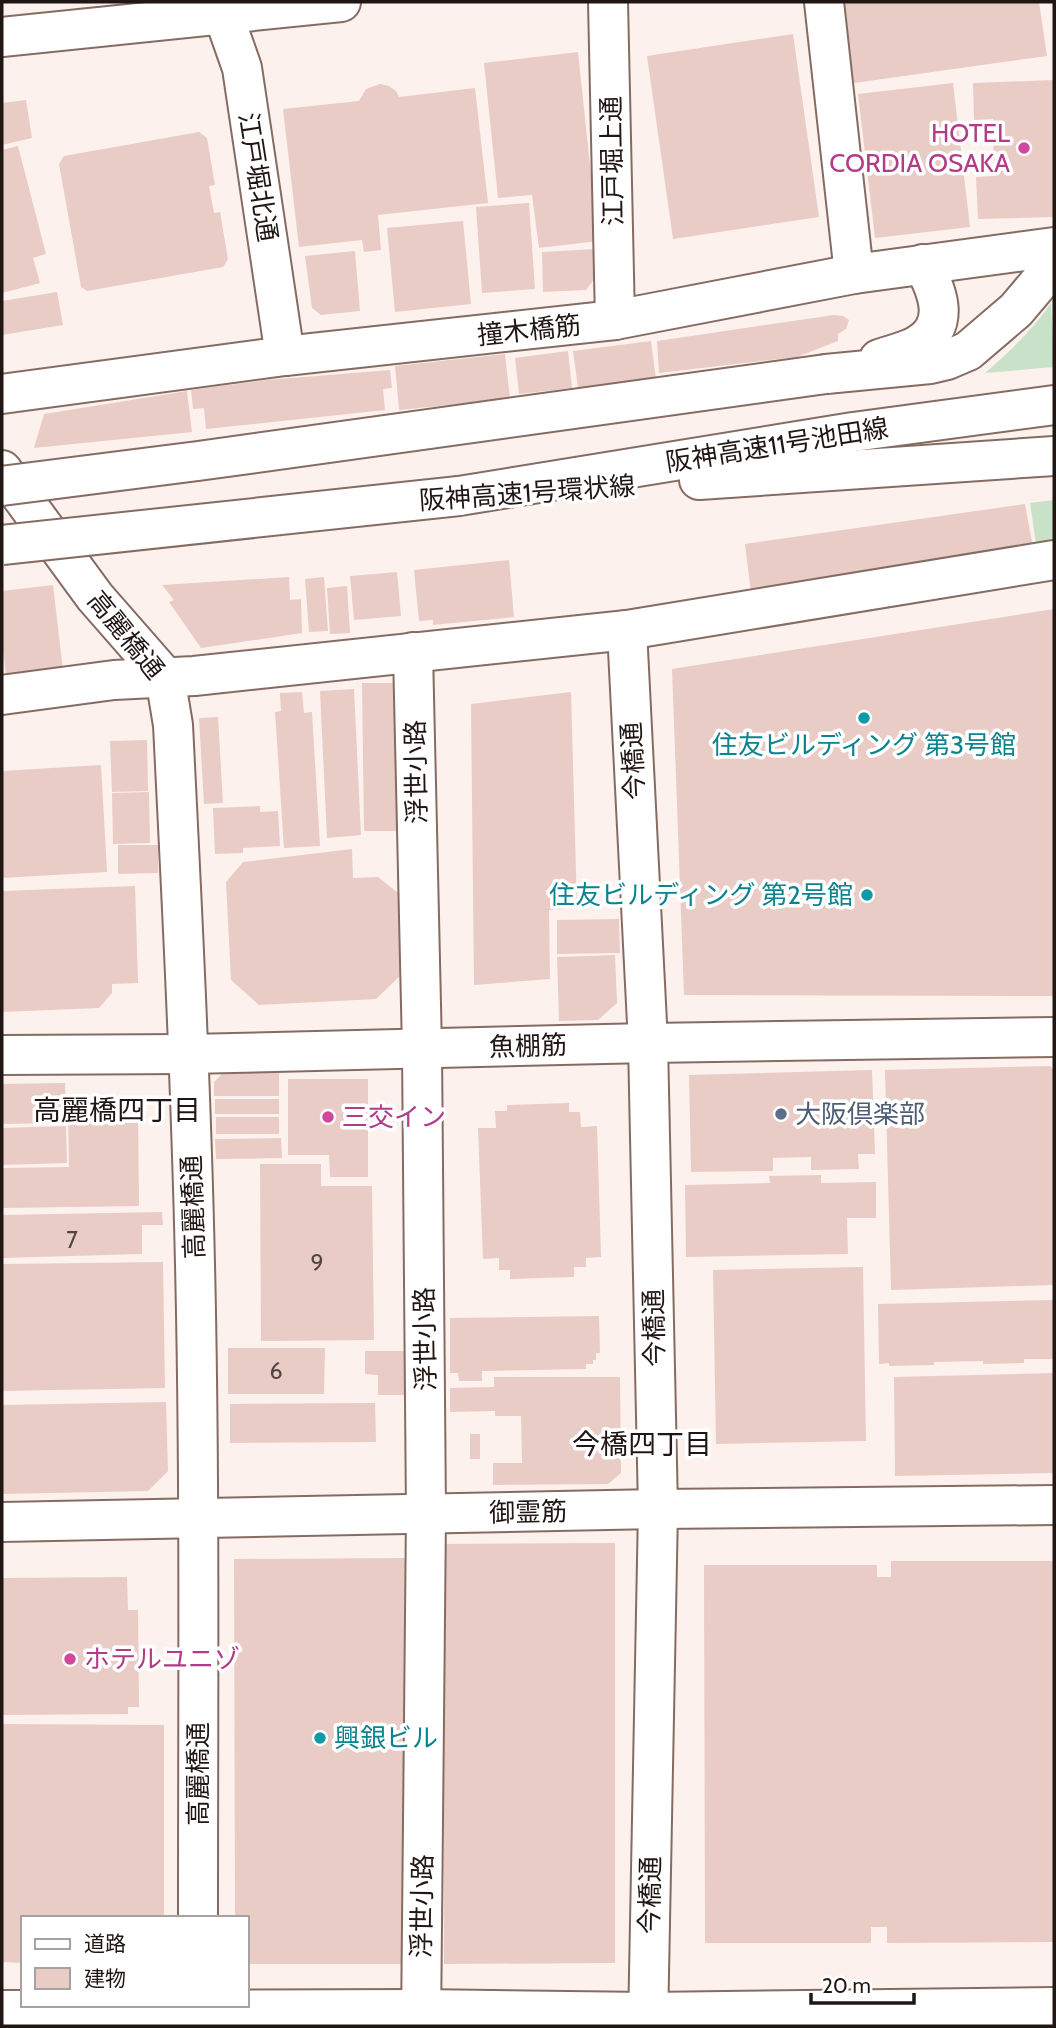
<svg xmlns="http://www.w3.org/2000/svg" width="1056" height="2028" font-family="Cabin,'Noto Sans JP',sans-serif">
<rect width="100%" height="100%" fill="#fdf1ed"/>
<g fill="#c9e1c9">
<path d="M1051,303l3,64 -69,6c25,-21 47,-43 66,-70z"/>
<path d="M1054,500v48l-17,3 -7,-48z"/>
</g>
<g fill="#e9ccc5">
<path d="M842,2h197l8,54 -193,27z"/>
<path d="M793,34l26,183 -146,22 -26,-183z"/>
<path d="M578,52l20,189 -59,7 -7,-53 -34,3 -14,-135z"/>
<path d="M1054,80v137l-76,2 -2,-42 18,-1 -1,-57 -19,1 -1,-37z"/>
<path d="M953,83l17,144 -95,11 -17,-144z"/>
<path d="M380,84l9,2 7,5 3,6 76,-9 13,115 -110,12 3,35 -17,2 -2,-12 -63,7 -16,-138 76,-8 7,-12z"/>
<path d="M26,100l6,38 -30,7v-42z"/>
<path d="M199,132l8,6 8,47 -6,1 5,27 6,-1 8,47 -5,8 -136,24 -6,-4 -22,-123 5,-8z"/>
<path d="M18,146l28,108 -13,4 7,25 -38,10v-143z"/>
<path d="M529,203l6,86 -53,4 -6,-86z"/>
<path d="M463,221l8,83 -76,8 -8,-84z"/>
<path d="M596,249l2,25 -12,16 -43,2 -1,-40z"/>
<path d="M355,251l5,60 -39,4 -9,-7 -7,-52z"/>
<path d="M57,292l6,33 -61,10v-34z"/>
<path d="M834,315l9,1 6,4 -3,9 -8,5v7l-41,16 -138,16 -2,-32z"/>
<path d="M651,341l5,38 -78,9 -5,-37z"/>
<path d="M568,351l4,37 -53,6 -4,-36z"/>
<path d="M505,354l5,45 -111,11 -4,-44z"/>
<path d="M390,370l2,18 -9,1 2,21 -179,19 -2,-21 -11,1 -2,-19 76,-10z"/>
<path d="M187,391l5,41 -158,16 10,-34z"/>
<path d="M1025,504l9,49 -283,40 -6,-49z"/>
<path d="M509,560l5,57 -81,8v-5l-14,1 -5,-51z"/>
<path d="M397,572l4,44 -47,4 -4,-44z"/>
<path d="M289,577l1,23 11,-1 1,34 -101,15 -32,-46 5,-2 -12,-15z"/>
<path d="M324,577l4,54 -19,1 -4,-53z"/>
<path d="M53,585l10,85 -57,6 -4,-37v-48z"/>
<path d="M347,586l3,47 -20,1 -3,-46z"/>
<path d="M1054,609v387l-370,-1 -12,-326z"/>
<path d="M362,683h44l1,148h-43z"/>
<path d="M354,689l7,146 -34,3 -7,-147z"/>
<path d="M302,692l2,21 8,-1 8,134 -36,2 -9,-136 6,-1 -1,-18z"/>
<path d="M571,692l6,216 -28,2 1,69 -76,6 -3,-281z"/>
<path d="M218,717l5,86 -19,1 -5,-86z"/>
<path d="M147,740l1,51 -36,1 -2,-51z"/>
<path d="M101,765l6,107 -105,6v-107z"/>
<path d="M149,792l1,51 -37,1 -1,-51z"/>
<path d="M260,806v6l18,-1 2,35 -37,2v5l-28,1 -2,-46z"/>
<path d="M118,845h40v28l-40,1z"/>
<path d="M352,849l1,29 25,-1 20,16 4,81 -26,25 -117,6 -28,-25 -5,-98 17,-20z"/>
<path d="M135,886l3,97 -26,1v9l-13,15 -97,4v-121z"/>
<path d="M619,919l1,34 -63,1v-34z"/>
<path d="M615,955l2,48 -19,17 -39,1 -2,-64z"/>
<path d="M1050,1066l4,4v215l-163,5 -6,-220z"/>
<path d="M872,1070l3,84h-17l1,15 -48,1v-13l-38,1v13l-82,1 -2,-97z"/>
<path d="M225,1071h54v25h-65v-14z"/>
<path d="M288,1079h80v98h-38l-1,-22h-41z"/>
<path d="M65,1083l1,40 -64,1v-40z"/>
<rect x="215" y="1099" width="64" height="15"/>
<path d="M569,1103v9h11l1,15 16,-1 4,131 -15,1v9h-12v10l-64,2v-9h-11v-12l-16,1 -5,-131h18l-1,-17h12v-6z"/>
<path d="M138,1108l1,98 -137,2v-40l67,-1 -1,-58z"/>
<rect x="216" y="1117" width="63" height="17"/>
<path d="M66,1126l1,37 -65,2v-37z"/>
<path d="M281,1138l1,20 -66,1 -1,-20z"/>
<path d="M260,1164h61v22h51l2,154 -113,1z"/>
<path d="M821,1175v8l55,-1v36h-29l1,36 -162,3 -1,-72 85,-2 -1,-7z"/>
<path d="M162,1212l1,13h-21v29l-140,4v-43z"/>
<path d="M163,1262l2,126 -163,3v-127z"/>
<path d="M863,1267l3,174 -150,3 -3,-174z"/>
<path d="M1054,1300v59h-30v4l-41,1v-3l-49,1v3l-45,1v-3l-10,1 -1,-60z"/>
<path d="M599,1316l1,37h-4v7h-3v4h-7v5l-104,2v10h-23l-1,-8h-8v-55z"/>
<path d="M228,1348h97l-1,46h-96z"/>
<path d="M365,1351h50v21h-10l1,23h-28v-20l-13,-1z"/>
<path d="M1054,1373v100l-159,3 -1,-99z"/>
<path d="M494,1377h126l1,96 -13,11 -115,1v-22h29l-1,-47h-26v-5l-45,1v-24l44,-1z"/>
<path d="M166,1402l2,69 -20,20 -146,3v-89z"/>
<path d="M375,1403l1,39 -146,1v-39z"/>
<rect x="470" y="1434" width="10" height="25"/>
<path d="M615,1543v420l-171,1 -1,-420z"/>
<path d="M406,1558v406h-159v-46h-12l-1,-359z"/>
<path d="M891,1561h163v381l-167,1v-16h-16v16h-166l-1,-378h173v12h14z"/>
<path d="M127,1577l1,33h10l1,97h-11v7l-126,1v-137z"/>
<path d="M2,1724l162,1v193h-141v45l-21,-1z"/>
</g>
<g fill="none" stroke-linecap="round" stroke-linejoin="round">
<g stroke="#856c63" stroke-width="42">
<g id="minor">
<path d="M608,2l7,318"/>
<path d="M824,2l30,272"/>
<path d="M2,394l283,-38 330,-36 239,-46 200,-27"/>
<path d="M627,630l21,413 10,466 -10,517"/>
<path d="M413,652l9,397 4,465 -5,512"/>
<path d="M165,677l8,48c9,180 18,359 22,539 5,218 3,436 3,654"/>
<path d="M2,695l112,-15 80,-4 433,-46 427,-70"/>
<path d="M2,1055l187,-1 459,-11 406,-6"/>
<path d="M2,1522l656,-13 396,-4"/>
<path d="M2,2010l419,-1 227,3 406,-5"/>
</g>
</g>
<g stroke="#856c63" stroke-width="42">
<g id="tertiary">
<path d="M223,14l19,54 43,288"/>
<path d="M2,470l93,127 70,80"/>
</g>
</g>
<g stroke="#856c63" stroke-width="42">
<path id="primary" d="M2,37l339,-35"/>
</g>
<g stroke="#856c63" stroke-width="42">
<g id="motorway">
<path d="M879,359c11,-4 26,-7 37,-13 36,-20 22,-54 7,-82"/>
<path d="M826,374l104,-10 17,-4 21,-9 48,-41 38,-45"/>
<path d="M699,480l355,-24"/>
<path d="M459,496l394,-64 201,-27"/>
</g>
</g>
<use href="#minor" stroke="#fff" stroke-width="38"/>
<use href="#tertiary" stroke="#fff" stroke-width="38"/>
<use href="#primary" stroke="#fff" stroke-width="38"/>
<use href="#motorway" stroke="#fff" stroke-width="38"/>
<g stroke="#856c63" stroke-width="42" stroke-linecap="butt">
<g id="motorway-bridge">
<path d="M2,486l196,-25 628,-87"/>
<path d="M2,545l457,-49"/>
</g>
</g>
<use href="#motorway-bridge" stroke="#fff" stroke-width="38"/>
</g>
<g fill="#d1479c" stroke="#fff" stroke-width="2.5">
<circle cx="1024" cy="148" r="7"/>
<circle cx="328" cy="1117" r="7"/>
<circle cx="70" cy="1659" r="7"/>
</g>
<g fill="#0f9aa8" stroke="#fff" stroke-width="2.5">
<circle cx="864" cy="718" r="7"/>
<circle cx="867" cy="895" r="7"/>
<circle cx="320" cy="1738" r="7"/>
</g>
<circle fill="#5c6f8a" stroke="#fff" stroke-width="2.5" cx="781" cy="1114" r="7"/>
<g text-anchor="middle" stroke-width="7" stroke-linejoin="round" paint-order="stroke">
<g font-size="23" fill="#524440">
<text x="72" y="1248">7</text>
<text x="317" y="1271">9</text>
<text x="276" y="1379">6</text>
</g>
<g font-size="26" fill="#b23c85" stroke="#fff" text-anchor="start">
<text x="1010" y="142" text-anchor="end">HOTEL<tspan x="1010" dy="30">CORDIA OSAKA</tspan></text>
<text x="342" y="1126">三交イン</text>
<text x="84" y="1668">ホテルユニゾ</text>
</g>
<g font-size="26" fill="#201613" stroke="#fff">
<text transform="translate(612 161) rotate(-91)" y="9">江戸堀上通</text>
<text transform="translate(258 177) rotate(81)" y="9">江戸堀北通</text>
<text transform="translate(529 330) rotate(-6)" y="9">撞木橋筋</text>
<text transform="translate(777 445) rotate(-9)" y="9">阪神高速11号池田線</text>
<text transform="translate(527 493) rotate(-4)" y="9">阪神高速1号環状線</text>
<text transform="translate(126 635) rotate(51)" y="9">高麗橋通</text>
<text transform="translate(633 761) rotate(-93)" y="9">今橋通</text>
<text transform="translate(416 772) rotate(-91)" y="9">浮世小路</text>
<text transform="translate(528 1046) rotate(-2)" y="9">魚棚筋</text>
<text transform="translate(193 1207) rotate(-92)" y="9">高麗橋通</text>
<text transform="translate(654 1328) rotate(-91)" y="9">今橋通</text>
<text transform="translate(425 1339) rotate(-91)" y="9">浮世小路</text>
<text transform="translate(528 1512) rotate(-1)" y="9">御霊筋</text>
<text transform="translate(198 1774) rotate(-90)" y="9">高麗橋通</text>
<text transform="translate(650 1895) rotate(-89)" y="9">今橋通</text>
<text transform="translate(422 1906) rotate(-89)" y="9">浮世小路</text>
</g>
<g font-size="26" fill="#0d838f" stroke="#fff">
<text x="864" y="754">住友ビルディング 第3号館</text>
<text x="853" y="904" text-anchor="end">住友ビルディング 第2号館</text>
<text x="334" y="1747" text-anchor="start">興銀ビル</text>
</g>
<g font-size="26" fill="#4e5e75" stroke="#fff" text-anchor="start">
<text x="795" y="1123">大阪倶楽部</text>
</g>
<g font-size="28" fill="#201613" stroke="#fff">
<text x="117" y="1120">高麗橋四丁目</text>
<text x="642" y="1454">今橋四丁目</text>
</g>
</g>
<rect width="1056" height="2028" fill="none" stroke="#201613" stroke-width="7"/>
<rect x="21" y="1916" width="228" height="91" fill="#ffffff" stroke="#a6a2a1" stroke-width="2"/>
<rect x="35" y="1939" width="35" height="10" fill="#ffffff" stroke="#a6a2a1" stroke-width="2"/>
<text x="84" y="1951" font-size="21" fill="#201613">道路</text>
<rect x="35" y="1968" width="35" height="21" fill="#e9ccc5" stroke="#a6a2a1" stroke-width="2"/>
<text x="84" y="1986" font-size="21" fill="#201613">建物</text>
<path d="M811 1993v10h103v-10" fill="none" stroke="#201613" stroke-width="3.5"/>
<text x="822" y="1993" font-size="21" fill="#201613" stroke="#ffffff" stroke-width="5" paint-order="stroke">20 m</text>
</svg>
